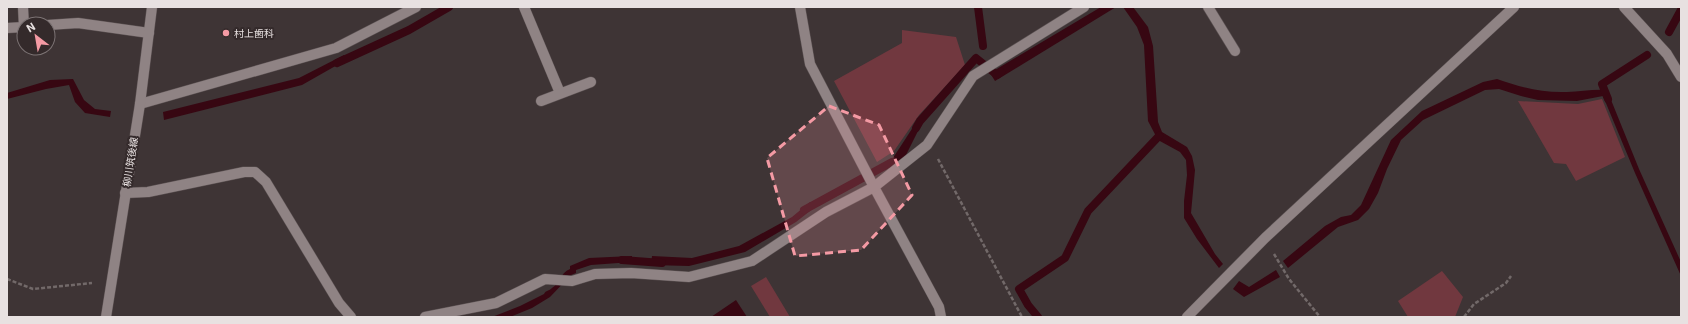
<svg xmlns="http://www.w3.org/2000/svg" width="1688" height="324" font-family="Roboto,'Noto Sans JP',sans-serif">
<rect width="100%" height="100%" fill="#3e3435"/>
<g fill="#71383f">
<path d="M902,30l54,7 9,28 -46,50 -25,36 -17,11 -43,-81 68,-38z"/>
<path d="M1602,99l23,58 -49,24 -10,-17 -12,-1 -36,-62 60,3z"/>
<path d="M1442,271l21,26 -8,20h-47l-10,-16z"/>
<path d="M766,277l24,40h-20l-19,-31z"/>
</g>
<g fill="#370712">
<path d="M1101,7h15l-121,74 -5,-8z"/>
<path d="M1123,7h10l15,20 5,19 5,76 4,10 25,15 5,9 3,14 -4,43 24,41 8,10 -4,4 -22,-29 -13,-21v-17l3,-26 -1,-15 -6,-8 -22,-12 -10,-19 -4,-76 -7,-18z"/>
<path d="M344,55l2,5 -44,25 -138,35 -1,-8 136,-34z"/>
<path d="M73,79l11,21 11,9 16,2 -1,6 -25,-4 -10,-11 -6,-17 -23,4 -39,10v-6l43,-13z"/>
<path d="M1497,79c23,8 44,14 70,13 13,0 26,-3 40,-2l32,79 42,93v14l-46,-103 -32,-77 -26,5 -39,-1 -17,-4 -22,-7 -14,1 -62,30 -22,20 -14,29 -9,24 -9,16 -11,11 -20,7 -50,41 -5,-7 42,-35 16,-9 10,-2 10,-10 30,-65 31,-29 61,-29z"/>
<path d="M919,118l4,3 -18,36 -20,13 -2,-4 10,-8z"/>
<path d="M810,202l4,3 -4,6 -14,11 -51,30 -56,14 -38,-1 1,-9 40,2 47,-12 53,-29z"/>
<path d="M632,256v6l-41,3 -15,5v3l-5,2 -21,22 -18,11 -22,9h-18l28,-11 24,-12c2,-4 5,-3 8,-6 8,-5 8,-15 18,-19v-3l19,-8z"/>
<path d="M1276,270l4,7 -36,20 -11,-8 6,-8 10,6z"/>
<path d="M736,300l11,17h-36z"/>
</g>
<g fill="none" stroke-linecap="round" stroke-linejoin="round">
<g stroke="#370712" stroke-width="8">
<path d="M978,7l5,39"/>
<path d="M1669,32l12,-22"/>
<path d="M337,63l72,-33 40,-23"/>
<path d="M1608,99l-6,-15 45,-29"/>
<path d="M916,128l4,-7 56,-63 21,17 4,-3"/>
<path d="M804,210l88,-48"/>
<path d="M622,260l40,3"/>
<path d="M1038,317l-10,-12 -9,-16 46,-31 23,-47 71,-75"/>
</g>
<g stroke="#5c5253" stroke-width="11">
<path id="service" d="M125,193l23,-1 96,-20h11l11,10 73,121 12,14"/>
</g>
<g stroke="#5c5253" stroke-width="11">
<g id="minor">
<path d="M23,7l1,20"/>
<path d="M524,7l36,86"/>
<path d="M800,7l10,57 64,123 65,120 2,10"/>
<path d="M1208,7l27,44"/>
<path d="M48,25l30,-2 71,10"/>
<path d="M7,28l17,-1"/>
<path d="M541,101l50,-19"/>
<path d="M140,104l196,-56 80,-41"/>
<path d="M425,317l71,-14 49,-24 27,2 23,-7 36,-1 58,4 63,-16 74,-49 48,-25 53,-42 46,-69 111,-69"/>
<path d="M1187,317l78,-79 249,-231"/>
</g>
</g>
<g stroke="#5c5253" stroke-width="11">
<path id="tertiary" d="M1624,7l43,47 14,23"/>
</g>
<g stroke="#5c5253" stroke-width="11">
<path id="secondary" d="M106,317l34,-213 12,-97"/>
</g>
<g stroke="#726969" stroke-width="2.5" stroke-dasharray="4 2" stroke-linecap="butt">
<path d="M938,159l84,158"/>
<path d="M1274,254l15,25 31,38"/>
<path d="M7,279l26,10 59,-6"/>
<path d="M1464,317l10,-13 32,-21 5,-7"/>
</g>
<use href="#service" stroke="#8f8384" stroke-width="10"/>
<use href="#minor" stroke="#8f8384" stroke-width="10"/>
<use href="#tertiary" stroke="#8f8384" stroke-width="10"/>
<use href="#secondary" stroke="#8f8384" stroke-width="10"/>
</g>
<path fill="#f49aa4" fill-opacity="0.2" stroke="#f49aa4" stroke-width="3" stroke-dasharray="8 5" stroke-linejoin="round" d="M829,106l50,19 33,70 -51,55 -66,6 -28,-98z"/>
<circle fill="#f49aa4" stroke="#342a2b" stroke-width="1.5" cx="226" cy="33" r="4"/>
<g text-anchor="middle" stroke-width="4" stroke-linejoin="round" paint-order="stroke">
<g font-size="10" fill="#e8e1e1" stroke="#342a2b" text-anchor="start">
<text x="234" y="37">村上歯科</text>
</g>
<g font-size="10" fill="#e8e1e1" stroke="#342a2b">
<text transform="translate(130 162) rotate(-81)" y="4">柳川筑後線</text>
</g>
</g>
<rect width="1688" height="324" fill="none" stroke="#e8e1e1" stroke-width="16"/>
<g transform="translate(36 36) rotate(329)"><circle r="19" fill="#342a2b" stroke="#7c7374"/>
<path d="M0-3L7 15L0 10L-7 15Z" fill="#f49aa4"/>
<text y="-6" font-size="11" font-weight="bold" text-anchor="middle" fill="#e8e1e1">N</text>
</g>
</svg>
